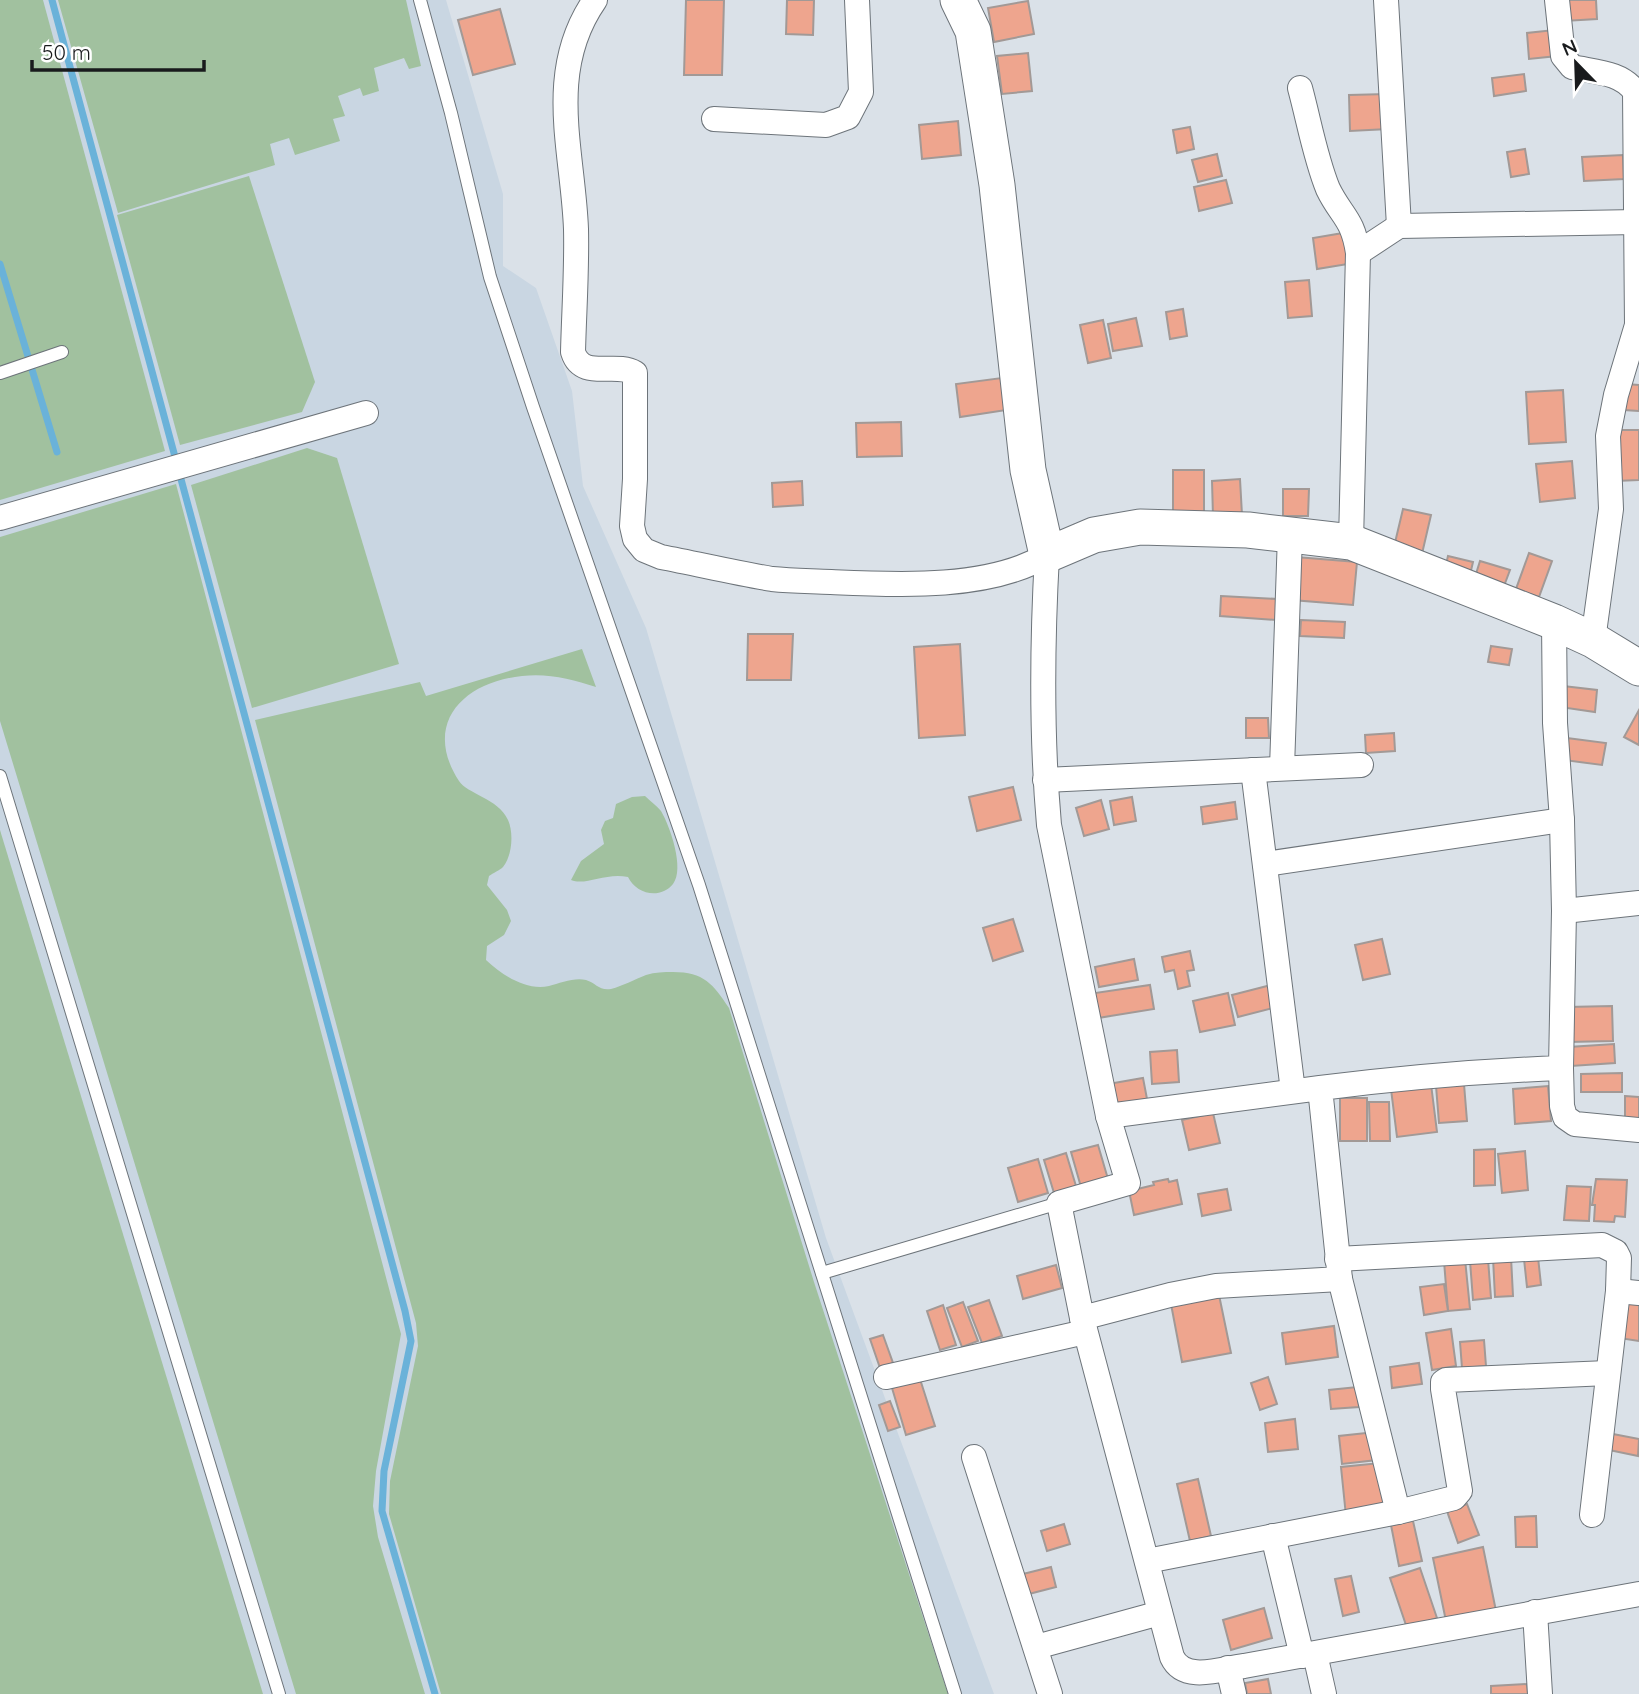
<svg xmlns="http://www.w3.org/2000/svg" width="1639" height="1694" font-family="Quicksand,sans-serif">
<rect width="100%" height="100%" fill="#dae1e8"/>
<path fill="#c9d6e2" d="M0,0h446l57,194v72l33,22 36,103 11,95 63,142 180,610 168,456h-994z"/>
<g fill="#a1c19f">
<path d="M0,0h43l122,451 -165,49z"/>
<path d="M58,0h348l15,66 -12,3 -5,-11 -30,10 5,23 -16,5 -3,-8 -22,8 7,20 -12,3 7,22 -45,14 -6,-17 -19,6 5,21 -157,48z"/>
<path d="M249,176l66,206 -13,30 -122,33 -63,-230z"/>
<path d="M307,448l30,10 62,206 -147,44 -61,-223z"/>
<path d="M176,484l225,850 -25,137 -3,35 5,31 47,157h-129l-296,-973v-184z"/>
<path d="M582,649l14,38c-24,-8 -48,-14 -74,-11 -59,6 -100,48 -63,105 8,13 39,17 49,39 6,13 4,36 -5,47 -3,3 -10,6 -14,9l-2,9 20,25 4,11 -7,14 -17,11 -1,14c16,15 40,31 63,26 11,-3 26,-9 37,-6 10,3 13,11 25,9 12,-3 24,-10 35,-14 9,-3 18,-3 27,-3 31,0 40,12 56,36l85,274 134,412h-507l-52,-180 1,-33 28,-135 -2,-23 -161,-603 165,-38 6,14z"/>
<path d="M645,796c5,5 12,10 16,15 9,15 24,58 12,73 -13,16 -37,10 -45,-7 -22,-5 -42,9 -57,3l10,-19 23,-17 -3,-14 4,-9 8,-3 3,-14 16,-7z"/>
<path d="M0,830l263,864h-263z"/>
</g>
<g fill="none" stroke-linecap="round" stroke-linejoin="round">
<g stroke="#6ab2d9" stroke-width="7">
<path d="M52,0l353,1311 6,30 -27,130 -2,40 53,183"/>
<path d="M0,264l57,188"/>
</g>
</g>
<g fill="#eea58e" stroke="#a29996" stroke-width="2">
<path d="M686,0h38l-2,75h-38z"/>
<path d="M787,0h27l-1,35 -27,-1z"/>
<path d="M1563,0h33l1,19 -33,2z"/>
<path d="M1028,1l6,33 -40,8 -6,-34z"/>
<path d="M500,9l15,55 -42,11 -15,-55z"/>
<path d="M1554,30l3,26 -28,3 -2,-26z"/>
<path d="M1028,53l4,38 -30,3 -5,-38z"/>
<path d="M1524,74l2,17 -32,5 -2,-18z"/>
<path d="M1387,94l1,35 -38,2 -1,-36z"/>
<path d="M958,121l3,34 -39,4 -3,-34z"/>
<path d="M1190,127l4,22 -17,4 -4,-23z"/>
<path d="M1525,149l4,25 -18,3 -4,-25z"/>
<path d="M1217,154l5,22 -24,6 -6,-22z"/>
<path d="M1623,155l1,24 -40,2 -2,-24z"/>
<path d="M1226,180l6,23 -33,8 -5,-24z"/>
<path d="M1349,232l5,31 -37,6 -4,-31z"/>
<path d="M1309,280l3,36 -24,2 -3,-36z"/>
<path d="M1183,309l4,27 -17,3 -4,-27z"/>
<path d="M1136,318l6,28 -29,5 -5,-27z"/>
<path d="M1103,320l8,38 -23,5 -8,-38z"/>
<path d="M1009,377l4,32 -53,8 -4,-33z"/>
<path d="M1626,384l13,1v26l-15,-1z"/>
<path d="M1563,390l3,52 -37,2 -3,-52z"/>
<path d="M901,422l1,34 -45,1 -1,-34z"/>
<path d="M1614,430h25v50l-23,1z"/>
<path d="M1572,461l3,37 -35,4 -4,-38z"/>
<rect x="1173" y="470" width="31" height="47"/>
<path d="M1240,479l2,36 -29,1 -1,-35z"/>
<path d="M802,481l1,24 -30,2 -1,-24z"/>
<path d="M1283,489h26l-1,27h-25z"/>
<path d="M1403,509l28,6 -10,43 -28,-7z"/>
<path d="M1529,553l23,8 -13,36 -23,-8z"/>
<path d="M1448,556l25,6 -4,17 -25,-6z"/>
<path d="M1296,557l61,5 -4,43 -61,-5z"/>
<path d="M1480,561l30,9 -6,16 -29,-9z"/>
<path d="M1221,596l56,3 -1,21 -56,-4z"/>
<path d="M1301,620l44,2 -1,16 -44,-2z"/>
<path d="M748,634h45l-2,46h-44z"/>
<path d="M960,644l5,91 -46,3 -5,-91z"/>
<path d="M1491,646l21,3 -3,16 -21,-3z"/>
<path d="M1563,686l34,4 -2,22 -35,-5z"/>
<path d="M1639,710v35l-15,-8z"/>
<path d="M1246,718h22l1,20h-23z"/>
<path d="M1394,733l1,18 -29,2 -1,-18z"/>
<path d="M1567,738l39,5 -4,22 -38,-5z"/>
<path d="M1013,787l8,33 -44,11 -8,-34z"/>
<path d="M1132,797l4,24 -22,4 -4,-24z"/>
<path d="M1101,800l8,29 -25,7 -8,-28z"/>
<path d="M1235,802l2,17 -34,5 -2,-17z"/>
<path d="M1013,919l10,32 -30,10 -10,-33z"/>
<path d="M1382,939l8,35 -27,6 -8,-35z"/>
<path d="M1190,951l4,19 -7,1 3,15 -12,3 -4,-19 -9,2 -3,-15z"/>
<path d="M1134,959l4,21 -39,7 -4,-20z"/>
<path d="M1150,985l4,24 -56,9 -3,-25z"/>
<path d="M1271,985l6,22 -39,10 -6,-22z"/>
<path d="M1228,993l7,32 -35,7 -7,-31z"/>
<path d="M1612,1006l1,35 -45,1 -1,-35z"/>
<path d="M1614,1044l1,19 -44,3 -2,-19z"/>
<path d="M1177,1050l2,32 -27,2 -2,-32z"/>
<path d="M1622,1073v19h-41v-18z"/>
<path d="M1143,1078l4,21 -35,6 -4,-21z"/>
<path d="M1431,1084l6,48 -40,5 -6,-48z"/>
<path d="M1464,1084l3,37 -28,2 -3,-37z"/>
<path d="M1548,1086l3,35 -36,3 -2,-35z"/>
<path d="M1625,1096l14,1v27h-14z"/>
<rect x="1340" y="1098" width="27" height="43"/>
<path d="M1369,1102h20l1,39h-20z"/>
<path d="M1213,1113l7,30 -31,7 -7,-30z"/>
<path d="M1098,1145l10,34 -27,8 -10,-35z"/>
<path d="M1495,1149v36l-21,1v-36z"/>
<path d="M1525,1151l3,39 -26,3 -4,-39z"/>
<path d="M1066,1153l10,33 -22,7 -10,-33z"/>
<path d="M1038,1159l10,34 -30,9 -10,-34z"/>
<path d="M1168,1179l1,3 8,-2 5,24 -48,11 -5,-24 25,-6 -1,-3z"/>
<path d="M1596,1179l31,1 -2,37 -10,-1 -1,6 -20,-1 1,-16h-3z"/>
<path d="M1567,1186l24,1 -2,34 -25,-1z"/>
<path d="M1227,1189l4,21 -29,6 -4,-22z"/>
<path d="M1511,1257l2,39 -18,1 -2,-39z"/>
<path d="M1538,1257l3,28 -14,2 -3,-28z"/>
<path d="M1465,1259l5,50 -22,2 -4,-50z"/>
<path d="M1488,1259l3,39 -18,2 -3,-39z"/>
<path d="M1056,1265l6,23 -39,11 -6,-23z"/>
<path d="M1444,1284l4,27 -24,4 -4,-28z"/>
<path d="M1219,1295l12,58 -49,9 -11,-58z"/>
<path d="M989,1300l13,36 -20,7 -14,-36z"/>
<path d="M1624,1301l15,2v38l-20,-3z"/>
<path d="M963,1302l15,39 -16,6 -15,-39z"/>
<path d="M943,1305l13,40 -16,5 -13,-39z"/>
<path d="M1334,1326l4,31 -52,7 -4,-31z"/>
<path d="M1451,1329l5,37 -24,4 -6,-37z"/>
<path d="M883,1335l10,28 -13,5 -10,-29z"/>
<path d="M1484,1340l2,26 -24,2 -2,-26z"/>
<path d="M1419,1363l3,21 -30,4 -2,-21z"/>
<path d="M1268,1377l9,27 -17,6 -9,-27z"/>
<path d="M920,1379l15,47 -29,9 -14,-47z"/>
<path d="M1357,1387l2,20 -28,2 -2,-19z"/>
<path d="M890,1401l10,26 -12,4 -9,-26z"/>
<path d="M1295,1419l3,30 -30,3 -3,-29z"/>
<path d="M1375,1432l2,28 -35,4 -3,-28z"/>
<path d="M1613,1434l26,5 -1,17 -29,-6z"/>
<path d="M1380,1463l6,49 -40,4 -5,-49z"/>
<path d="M1198,1479l13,57 -21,5 -13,-57z"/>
<path d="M1467,1504l12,31 -21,8 -11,-32z"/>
<path d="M1536,1516l1,31h-21l-1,-30z"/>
<path d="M1413,1521l9,40 -23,5 -8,-41z"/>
<path d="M1064,1524l6,20 -23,7 -6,-20z"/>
<path d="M1483,1547l13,64 -50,10 -13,-63z"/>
<path d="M1051,1567l5,20 -31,8 -6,-20z"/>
<path d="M1420,1568l17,50 -30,10 -17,-50z"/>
<path d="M1351,1576l8,36 -16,4 -8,-37z"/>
<path d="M1264,1608l8,30 -41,12 -8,-30z"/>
<path d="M1268,1679l3,15h-24l-2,-11z"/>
<path d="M1527,1684l1,10h-37v-8z"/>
</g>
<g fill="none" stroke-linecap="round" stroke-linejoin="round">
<g stroke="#6d747a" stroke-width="14">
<g id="lane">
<path d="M420,0l31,113 39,164 43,130 166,478 256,809"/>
<path d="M0,373l62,-21"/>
<path d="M0,776l279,918"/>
<path d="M822,1273l237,-70"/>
</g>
</g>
<g stroke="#6d747a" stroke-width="26">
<g id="street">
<path d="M595,0c-50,72 -22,150 -19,229 1,41 -2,82 -3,123 9,29 42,9 62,21v106l-3,47 3,13 9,11 17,7c37,7 74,16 111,22 20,2 40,2 59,3 66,3 158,8 216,-27"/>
<path d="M1386,0l13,226"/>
<path d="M1557,0l6,56 9,11c22,5 50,5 63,25l2,233 -21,70 -8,41 3,73 -18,131"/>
<path d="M1300,88c9,33 15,69 28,101 13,27 25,29 30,64l-7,289"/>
<path d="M714,119l112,6 22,-8 13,-25 -4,-92"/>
<path d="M1358,253l41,-27 238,-4"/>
<path d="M0,518l366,-105"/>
<path d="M1047,555c-5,90 -6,179 2,270l59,291"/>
<path d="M1282,768l8,-233"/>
<path d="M1253,770l40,321"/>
<path d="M1045,780l316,-15"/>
<path d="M1265,864l297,-44"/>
<path d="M1564,911l75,-8"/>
<path d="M1561,1068l1,38 3,11 10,7 64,6"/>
<path d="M1320,1088l-212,28 20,67 -69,20 23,115 88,-23 46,-9 124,-7 -20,-191c80,-10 160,-17 241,-20l3,-157 -2,-91 -7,-97 -1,-101"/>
<path d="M1337,1259l265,-14 14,7 3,6 -1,33 -26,224"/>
<path d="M1340,1279l58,233"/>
<path d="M1618,1291l21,2"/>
<path d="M1082,1318l90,339c12,26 49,12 72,9l395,-72"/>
<path d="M886,1377l199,-45"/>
<path d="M974,1457l76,237"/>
<path d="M1273,1536l29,120"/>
<path d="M1147,1561l251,-49 56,-14 6,-7 -17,-102v-7l3,-2 162,-7"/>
<path d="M1535,1612l5,82"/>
<path d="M1036,1647l124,-34"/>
<path d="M1315,1654l9,40"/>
<path d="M1228,1668l6,26"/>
</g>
</g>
<g stroke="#6d747a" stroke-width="37">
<path id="secondary" d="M958,0l15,31 24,154 31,285 19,85 47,-20 46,-8 108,3 103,12 203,80 39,18 46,28"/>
</g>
<use href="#lane" stroke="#fff" stroke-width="12"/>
<use href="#street" stroke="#fff" stroke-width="24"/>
<use href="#secondary" stroke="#fff" stroke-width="35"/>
</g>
<g transform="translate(1576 63) rotate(337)" stroke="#ffffff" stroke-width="5" paint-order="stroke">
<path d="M0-5L12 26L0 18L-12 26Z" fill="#191b1d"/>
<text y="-10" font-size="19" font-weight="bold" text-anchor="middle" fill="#191b1d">N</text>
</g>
<path d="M32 60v10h172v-10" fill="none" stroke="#191b1d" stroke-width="3.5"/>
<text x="42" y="60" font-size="21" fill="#191b1d" stroke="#ffffff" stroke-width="5" paint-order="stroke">50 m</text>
</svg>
